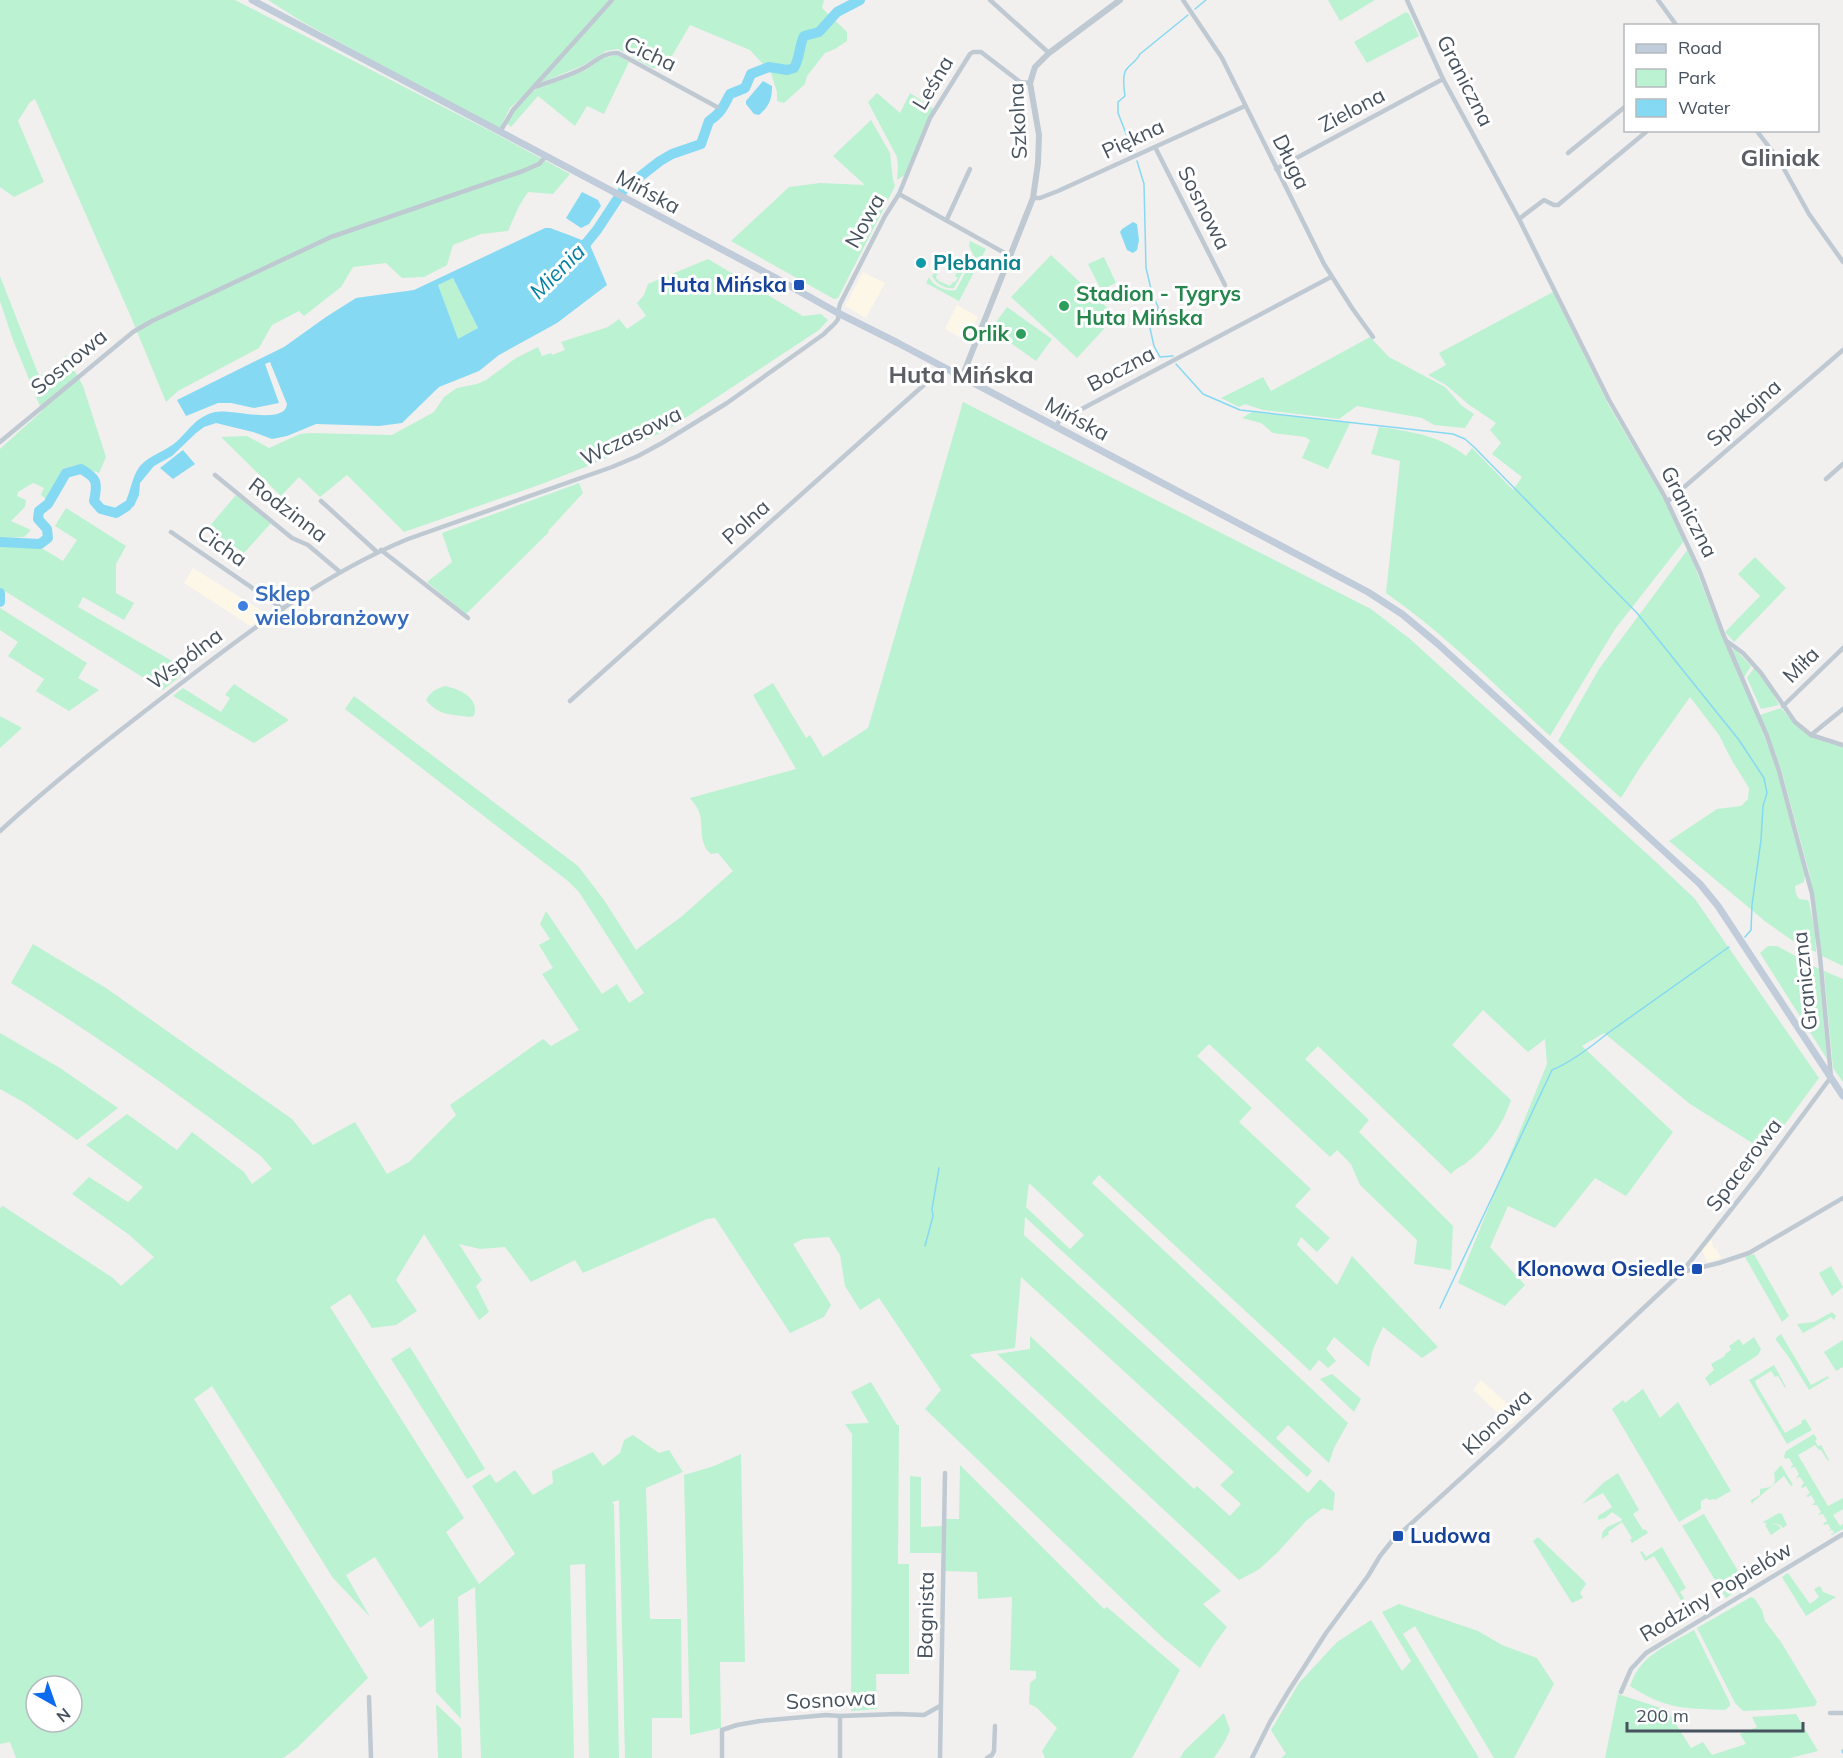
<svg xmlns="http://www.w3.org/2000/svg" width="1843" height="1758" font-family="Mulish,sans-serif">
<rect width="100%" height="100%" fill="#f2efef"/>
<g fill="#fdf7e8">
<path d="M863,272l22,11 -19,35 -21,-12z"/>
<path d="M957,305l21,12 -12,24 -21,-12z"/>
<path d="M193,568l74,46 -16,12 -2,-1 -65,-42z"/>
<path d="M1711,1240l3,9 2,-1 5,10 -14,4 -5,-12z"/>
<path d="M1481,1380l40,36 -10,9 -38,-35z"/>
</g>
<g fill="#bbf2d1" fill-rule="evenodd">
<path d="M0,0h235l261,134 74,40 -17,20 -25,-2 -9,14 -11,25 -27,3 -28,11 -6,20 -23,12 -22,1 -16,-15 -33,4 -12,20 -37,29 -5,-5 -27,14 -13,23 -81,43 -12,11 -35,-85 -96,-218 -5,3 -12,19 26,61 -30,15 -14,-10z"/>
<path d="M268,0h556l-2,8 25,24v9l-12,8 -10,4 -18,23 -2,8 -21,19 -7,-2v-9l-6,-19 -21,-23 -60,-25 -25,43h-13l-34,-19 -12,2 -24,15 -47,19 -25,23 -11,22 -198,-109z"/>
<path d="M1328,0h47l-35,21z"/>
<path d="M1406,12l3,2 10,22 -52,27 -13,-21z"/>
<path d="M617,55l12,7 -25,52 -17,-8 -12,20 -37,-30 -27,31 -5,-4 6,-13 22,-20 52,-20 16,-12z"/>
<path d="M877,93l23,20 10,-20 24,16 -29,66 -8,5 1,-14 -1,-9 -29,-55z"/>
<path d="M871,120l19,33 3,27 2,6 -57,112 -4,1 -103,-58 58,-54 31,-4 45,2 -32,-29z"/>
<path d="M970,241l16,8 -27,52 -33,-18 3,-6c4,9 17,15 27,13l18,-34 -5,-10z"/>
<path d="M1051,255l65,61 -39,42 -66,-61z"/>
<path d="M965,256l2,8 -13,24c-8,2 -19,-5 -22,-12l2,-3 3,1 -1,4 3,3 11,5 3,-4h2l3,-4 -3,-2z"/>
<path d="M1104,257l12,26 -15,7 -13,-26z"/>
<path d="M708,259l95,57 18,-2 7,6 -9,10 -152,100 -79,36 -49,19 -135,47 -57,-57 -27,22 -21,-20 -18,19 -60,-59 26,-1 22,12 31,-14 9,-1 83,2 42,-23 10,-15 13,-9 20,-4 9,-4 30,-22 22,-11 4,9 9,-3 1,2 13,-5 -4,-8 47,-15 11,-8 8,10 19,-13 -9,-13 7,-8 4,-11z"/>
<path d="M0,276l39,100 17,-7 10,-14 17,31 23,71 -7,16 -22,-8 -13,3 -18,31 -5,-4 3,-7 -11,-5 -15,9 -1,4 9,4 -1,7 -14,14 20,9 -7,7 -24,1v-89l42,-38 -29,-71 -13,-39z"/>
<path d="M453,278l25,50 -21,12 -19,-55z"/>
<path d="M1553,292l55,112 57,97 19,40 -69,88 -65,107c-53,-49 -105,-102 -164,-143l14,-132 -29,-7 8,-27c31,4 62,9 87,29l6,-8 41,42 9,-13 -30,-23 9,-11 -11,-13 6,-7 -28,-19 -22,-19 -18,-10 18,-10 -7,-12z"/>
<path d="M1007,307l45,32 -16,22 -45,-32z"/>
<path d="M1370,337l19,20 56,30 17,19 12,8 -9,14 -31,-3 -12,-7 -65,-12 -18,13 -76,-9 -18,-6 -6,3 -18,-9 42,-21 8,14z"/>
<path d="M963,402l408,207 39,30 246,223 39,37 124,179 -54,73 -75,-47 -86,-71 -22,13 91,86 -47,64 -31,-18 -40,50 -47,-22 -18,41 35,38 -20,21 -47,-23 89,-219 -2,-25 -17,13 -45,-42 -31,35 59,55c-8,25 -24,47 -45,63 -5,4 -10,5 -15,11l-133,-128 -13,13 64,61 -10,12 94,94 -2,44 -37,-6 3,-24 -57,-55 -9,-21 -14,-14 -7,7 -121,-113 -12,12 55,52 -13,14 72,67 -16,17 35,32 -13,14 -16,-15 -4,8 40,40 15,-29 86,91 -16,11 -39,-31 -10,22 -4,18 -35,-30 -8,12 10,12 -8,7 -9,-8 -9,11 -211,-196 -7,8 256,240 -14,25 -5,15 -41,-38 -12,13 36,33 -5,6 -282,-260 -1,18 284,258 12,-14 15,14 -2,18 -10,-3 -17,13 -29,32 -19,17 -19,10 -242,-226 33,-5v-13l164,153 3,-3 33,30 11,-12 -21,-19 14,-13 -213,-195 -6,71 -43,6 -2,1 251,236 -18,13 24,23 -14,19 -13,22 -36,-29 -239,-230 16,-19 -62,-92 -19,12 -15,-24 -5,-31 -11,-18 -26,2 -10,5 38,61 -7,12 -34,16 -75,-115 -8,1 -124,54 -8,-13 -44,22 -26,-35 -25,2 -21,-5 23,36 -6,6 13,26 -10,8 -55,-86 -28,46 21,31 -21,14 -24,3 -22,-34 -20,13 134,211 -18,14 33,52 36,-30 -43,-68 18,-12 6,9 19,-13 18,25 20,-12 -1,-12 41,-19 10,14 17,-13 4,-13 9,-5 26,18 10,-3 14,22 -37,16 4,131h31l1,99h-30v40h-27l-6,-258 -7,2 2,3 5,253h-30l-4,-194 -15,1 4,193h-93l-6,-171 -17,10 3,122 -25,-27 -2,-74 -14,10 -45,-71 -29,18 24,42 -37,-39 -121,-192 -18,13 174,279 -71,70 -14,10h-267l-6,-16 -10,2v-536l3,-2 110,72 8,8 33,-29 -26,-23 -56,-40 17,-17 39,25 15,-15 -57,-42 41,-31 50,36 15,-18 52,40 8,12 20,-15 -11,-13c-81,-61 -163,-120 -250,-173l22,-39 73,44 186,131 21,26 42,-23 32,52 22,-12 47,-47 -6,-10 93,-66 8,7 28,-16 -37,-56 11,-6 -14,-23 11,-6 -10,-15 6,-13 56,83 15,-10 12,19 15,-10 -65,-101 -11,-11 -223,-172 9,-13 224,170 26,34 32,50 45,-33 52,-46 -15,-18 -7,1c-12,-10 -8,-25 -11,-39 -1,-6 -6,-12 -10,-17l106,-29 -43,-74 20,-12 33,55 4,-3 13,22 45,-29zM1029,1183l55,52 -14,14 -44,-42zM36,1686h36v36h-36z"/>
<path d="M1252,412l98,11 -22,46 -26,-11 8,-18 -5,-3 -32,-4 -12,-10 -19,-5z"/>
<path d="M579,483l4,10 -35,38 1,1 -83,82 -39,-32 25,-20 -10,-29z"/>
<path d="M236,495l35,28 -27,30 -36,-25z"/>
<path d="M66,508l60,38 -10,18v29l18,10 -10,17 -41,-23 -5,10 110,63 -25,20 -163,-102v-41l38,-1 25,15 14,-21 -22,-14z"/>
<path d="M1688,549l34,88 33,76 16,40 12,38 22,83 -1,8 -9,4 1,8 3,5 9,1 1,2 6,29 1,21 -23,-11 -27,-19 -97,-81 48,-32 24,-3 7,-7 1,-11 -18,-29 -12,-24 -29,-38 -49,69 -20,32 -63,-57 41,-72z"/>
<path d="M1755,557l31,31 -52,54 -9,-10 35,-36 -22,-22z"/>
<path d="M0,608l87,55 -9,15 21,12 -30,21 -33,-20 8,-12 -36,-23 10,-14 -18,-12z"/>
<path d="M1734,648l17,18 -8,13 -11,-29z"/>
<path d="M1754,668l16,20 9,17 -18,4 -14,-31z"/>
<path d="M234,684l55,36 -35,23 -81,-47 10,-8 38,24 9,-14 -5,-3z"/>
<path d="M445,686c15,3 35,12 29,30l-4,1c-20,-3 -31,-1 -44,-17 5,-9 10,-11 19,-14z"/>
<path d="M1781,708c23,27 28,29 62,39v219l-21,-10 -13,-84 -28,-103 -21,-54z"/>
<path d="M0,716l22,12 -22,20z"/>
<path d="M1768,946h9l42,23 8,90 -67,-106z"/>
<path d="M1824,971l19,8v103l-10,-14z"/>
<path d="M0,1033l60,35 58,40 -41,32 -52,-37 -25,-14z"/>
<path d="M1754,1254l35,62 -7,6 -37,-65z"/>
<path d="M1831,1266l12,21 -11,9 -13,-23z"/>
<path d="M1832,1312l4,4 -2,4 -3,-3 -28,16 -6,-9 17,-2z"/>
<path d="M1781,1334l30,51 17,-9 1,2 -20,12 -21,-34 -12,-16v-2z"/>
<path d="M1754,1337l7,12 -3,6 -48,31 -5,-8 9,-8 -3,-6 14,-8v-2l6,-4 -2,-4 10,-7 4,6z"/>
<path d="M1843,1340v27l-7,4 -12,-19z"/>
<path d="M410,1347l75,122 -18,10 -76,-120z"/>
<path d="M1774,1365l12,22 -1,1 -7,-12 -3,1 -4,-6 -16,10 2,5 28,47 17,-10 -1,-2 4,-2 7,11 -25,14 -38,-64z"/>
<path d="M1332,1374l29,25 -7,13 -34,-33z"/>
<path d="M871,1382l26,43h2l-1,139h11v110h-33l1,35 -26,2 1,-277 -7,-10 24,-1 -18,-31z"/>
<path d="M1643,1389l17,29 18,-16 53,89 -16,9 -1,-1 -5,1 -2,-2 -6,3v8l-22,13 -67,-113 11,-9 2,3z"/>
<path d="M1814,1434l3,5 -2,2 3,5 3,-1 8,15 -1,1 -7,-11h-2l-4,-5 -17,10 30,51 15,-8v11l-10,6 7,11 3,-2v5l-11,6h-1l3,-3 -2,-2 -4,1 3,-2 -3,-5 -4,1 -1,-1 4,-3 -4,-7 -5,1 3,-3 -4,-7h-5l3,-3 -4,-7 -3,2 -2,-1 4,-3 -4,-7 -4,2 -1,-2 3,-3 -4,-6 -4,1 3,-4 -4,-7 -5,1 3,-3 -4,-7 -4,1 -1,-3 2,-5z"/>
<path d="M741,1454l4,208h-25l1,66 -31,7 -6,-260 30,-9z"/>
<path d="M960,1465l144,144 3,-2 73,63 -48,88h-87l-3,-7 15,-23 -21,-21 -7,-3 1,-21 6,-5v-7l-26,-1 2,-73 -34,2 -1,-27 -32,-1 1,-52h13z"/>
<path d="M1781,1465l12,20 -2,1 -7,-10 -31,26 -1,3 -1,-5 9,-5v-6c12,-2 17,-3 14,-16z"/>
<path d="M1618,1473l21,37 -6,4 10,16 2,-1 3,4 -16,10 -2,-3 2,-2 -10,-16 -14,10 1,2 -7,5v-6l5,-6 14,-6 1,-2 -10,-7 -7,6 -7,2v-4l14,-9 -9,-14 -21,11 21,-21z"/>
<path d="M910,1476l11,1v50l21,-1 -1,27h-31z"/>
<path d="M1779,1513l3,1 5,11 -4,3 -3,-3 -10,-2 9,3 2,2 -10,7 -6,-10 2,-1 -4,-2z"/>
<path d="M1704,1514l40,67 -1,5 -17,12 -44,-72z"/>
<path d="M1538,1537l46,44 2,3 -6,9 3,5 -11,5 -39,-62z"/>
<path d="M1662,1547l24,41 -6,4 9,14 2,-2 7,11 -6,3 -38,-62 -9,5 -5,-9 2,-1 4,6z"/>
<path d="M1788,1573l22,31 9,-7 -5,-8 6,-3 3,6 13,5 -30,19 -24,-39z"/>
<path d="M1751,1597l4,2 7,11 3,11 16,21 36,60 -2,4 -28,3 -44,2 -8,-8 -38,-75z"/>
<path d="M1399,1604l79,27 24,14 35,13 17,26 -40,74h-20l-79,-132 -12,8 76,124h-198l5,-4 -15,-24 28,-47 38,-41 34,-22 31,51 9,-10 -29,-49z"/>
<path d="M1694,1630l36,73v3l-5,4c-42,-2 -58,0 -95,-24 10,-31 38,-41 64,-56z"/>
<path d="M1618,1694l49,16 24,38 12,-6 9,13 34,-11 -6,-10 17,-7 -5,-10 44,-3 22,37 -28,7h-185z"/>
<path d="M436,1704l25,24 1,30h-24z"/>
<path d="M1224,1713l6,17 -5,11 -11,17h-34l4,-7z"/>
</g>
<g fill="#85d9f2" fill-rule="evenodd">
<path d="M763,81l9,5c0,14 -3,20 -13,29l-5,-1 -8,-10v-3z"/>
<path d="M582,192l16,8 3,6 -12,18 -8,4 -15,-10z"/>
<path d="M1133,222l4,2 2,16 -2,10 -4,3 -6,-3 -7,-18 2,-3z"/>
<path d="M545,228h5l19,7 15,6 6,4 17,40 -50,38 -58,32 -20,16 -40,16 -37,36 -23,3 -63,-2 -29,12 -15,3 -19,-7 -37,-9 -12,4 -8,6 -24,23 -18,10 -14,17 -1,12 -5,11 -10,7 -10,3 5,-10 5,-1c7,-13 7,-27 16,-39 10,-11 24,-14 35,-23 14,-12 20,-26 40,-31 16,-4 70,14 72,-8l-17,-42 -5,2 14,39 -25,5 -23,-5h-13l-32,13 -9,-16 107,-53 42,-30 30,-19 58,-8zM453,278l25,50 -20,11 -20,-54z"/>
<path d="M183,450l12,14 -22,15 -13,-11z"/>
</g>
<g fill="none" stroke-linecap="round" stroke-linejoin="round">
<g stroke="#85d9f2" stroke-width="1.5">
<path d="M1195,9l11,-9"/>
<path d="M1134,154l-16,-41v-11l7,-6c-1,-7 -3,-20 1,-26 4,-6 10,-8 14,-16l48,-39"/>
<path d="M1137,161l7,23 2,84 6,25 6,14 -1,8 -7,13 4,18 6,11 13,-1"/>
<path d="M1176,364l27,30 37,16 213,24 12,5 9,8 163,166 102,127 25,38 3,15 -4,13 -2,34 -9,65 -1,25 -6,7"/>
<path d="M925,1246l8,-30 -1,-7 7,-41"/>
<path d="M1440,1308l112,-238c20,-8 39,-23 56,-37l121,-86"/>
<path d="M1842,1750l1,3"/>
</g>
<g stroke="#85d9f2" stroke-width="10">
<path d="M579,252l18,-22 27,-41 36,-28 12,-7 29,-10 8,-23c13,-9 14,-14 21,-27l15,-6 6,-14 18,-7 18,3 7,-2c6,-10 5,-22 10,-32l15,-4 18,-20 23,-12"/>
<path d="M0,542l40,2 8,-6 -1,-9 -9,-10 1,-8 9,-7 18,-31 15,-4c16,9 17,13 13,32l7,8 15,4 11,-7"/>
<path d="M0,593v9"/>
</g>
<g stroke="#bfc9d2" stroke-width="4.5">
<path d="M990,0l59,53"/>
<path d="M1183,0l39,58 102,206 28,44 21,29"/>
<path d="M1407,0l36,79 76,140 90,181 56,97 35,75 23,62 44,102 12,35 33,123 8,63 11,120 -72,97 -77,98"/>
<path d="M1658,0l19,26"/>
<path d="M535,87c16,-6 34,-11 49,-19 11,-6 19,-16 34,-15l99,54"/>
<path d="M1756,130l23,30 30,54 34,48"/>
<path d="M500,132l13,-22 99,-110"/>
<path d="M1155,147l70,138"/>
<path d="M1568,153l58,-47"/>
<path d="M1276,169l167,-90"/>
<path d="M899,194l31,-76 40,-64 3,-2h8l39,30 10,1"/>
<path d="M1033,198h7l18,-7 187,-85"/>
<path d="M947,219l23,-50"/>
<path d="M1519,219l25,-19 10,5h4l88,-73"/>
<path d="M1056,427l3,-6 272,-144"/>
<path d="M0,442l133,-110 19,-11 179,-84 192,-66 16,-7 7,-8"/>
<path d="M215,475l77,63 16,7 32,27"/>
<path d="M1826,479l17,-15"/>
<path d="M321,501l56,51"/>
<path d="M1668,501l175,-151"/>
<path d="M171,532l112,77"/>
<path d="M381,550l87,68"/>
<path d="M1728,642l15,11 18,20 34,49 16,13 32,10"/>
<path d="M570,701l374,-334"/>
<path d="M1783,706l60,-58"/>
<path d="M1811,735l32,-26"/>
<path d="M0,831c60,-55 124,-104 188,-153 69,-53 140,-106 220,-139l204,-72 26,-11 24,-13 65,-40 97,-69c4,-5 12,-10 14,-15 1,-5 0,-10 2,-15l45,-88 14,-22 111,62"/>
<path d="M1621,1692l10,-23 15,-16 197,-119"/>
<path d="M369,1697l2,61"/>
<path d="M1830,1713h13"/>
<path d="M722,1758v-28l15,-5 23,-4 66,-6 14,1 57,-2 27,1 16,-9"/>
<path d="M840,1758v-42"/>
<path d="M940,1758l5,-285"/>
<path d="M987,1758l5,-3 2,-4 1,-25"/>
<path d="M1252,1758l18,-36 18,-30 38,-59 42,-57 12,-20 12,-15 111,-101 179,-168 37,-9 30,-10 94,-55"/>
</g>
<path stroke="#bfc9d2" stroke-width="6" d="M963,377l1,-5 69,-174 5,-35 1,-28 -9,-52 5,-16 14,-14 71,-53"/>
<path stroke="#c0ccd9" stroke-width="7" d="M252,0l522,277 64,36 60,30 470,249 34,22 36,30 262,240 18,22 125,190"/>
</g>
<circle fill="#0f9aa8" stroke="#fff" stroke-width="2" cx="921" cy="263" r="6"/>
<g fill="#1a4fb4" stroke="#fff" stroke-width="2">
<rect x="793" y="279" width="12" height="12" rx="3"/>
<rect x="1691" y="1263" width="12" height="12" rx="3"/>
<rect x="1392" y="1530" width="12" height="12" rx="3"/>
</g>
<g fill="#2e9e5b" stroke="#fff" stroke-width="2">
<circle cx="1064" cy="306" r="6"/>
<circle cx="1021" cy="334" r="6"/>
</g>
<circle fill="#3f7fe0" stroke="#fff" stroke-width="2" cx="243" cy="606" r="6"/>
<g text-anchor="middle" stroke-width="6" stroke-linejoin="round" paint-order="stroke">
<g font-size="21" fill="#46525e" stroke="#fff">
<text transform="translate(650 54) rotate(25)" y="7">Cicha</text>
<text transform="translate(1465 81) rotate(63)" y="7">Graniczna</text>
<text transform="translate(933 83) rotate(-59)" y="7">Leśna</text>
<text transform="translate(1352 110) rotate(-28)" y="7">Zielona</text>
<text transform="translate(1018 121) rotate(-93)" y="7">Szkolna</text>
<text transform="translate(1133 139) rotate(-25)" y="7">Piękna</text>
<text transform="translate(1291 162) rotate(64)" y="7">Długa</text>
<text transform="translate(648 192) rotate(28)" y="7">Mińska</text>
<text transform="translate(1204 208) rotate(63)" y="7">Sosnowa</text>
<text transform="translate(865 221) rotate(-61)" y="7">Nowa</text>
<text transform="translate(69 362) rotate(-39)" y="7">Sosnowa</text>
<text transform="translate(1121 369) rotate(-28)" y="7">Boczna</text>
<text transform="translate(1744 413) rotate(-41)" y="7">Spokojna</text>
<text transform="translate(1077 419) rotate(28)" y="7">Mińska</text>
<text transform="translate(631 436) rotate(-26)" y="7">Wczasowa</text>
<text transform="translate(288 510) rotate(37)" y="7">Rodzinna</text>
<text transform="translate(1689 512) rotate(63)" y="7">Graniczna</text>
<text transform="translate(746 522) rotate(-42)" y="7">Polna</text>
<text transform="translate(222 546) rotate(35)" y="7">Cicha</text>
<text transform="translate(185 659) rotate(-37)" y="7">Wspólna</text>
<text transform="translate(1801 665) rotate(-45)" y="7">Miła</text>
<text transform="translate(1805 981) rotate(-96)" y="7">Graniczna</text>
<text transform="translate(1744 1165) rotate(-53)" y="7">Spacerowa</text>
<text transform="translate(1497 1422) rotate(-43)" y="7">Klonowa</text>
<text transform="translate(1716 1592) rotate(-31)" y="7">Rodziny Popielów</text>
<text transform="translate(926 1615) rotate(-89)" y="7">Bagnista</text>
<text transform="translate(831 1700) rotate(-3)" y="7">Sosnowa</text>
</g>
<g font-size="21" font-weight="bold" fill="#0d838f" stroke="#fff" text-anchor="start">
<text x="933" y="270">Plebania</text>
</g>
<g font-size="21" font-weight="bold" fill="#164399" stroke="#fff" text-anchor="end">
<text x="787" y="292">Huta Mińska</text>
<text x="1685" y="1276">Klonowa Osiedle</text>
<text x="1410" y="1543" text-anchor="start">Ludowa</text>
</g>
<g font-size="21" font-weight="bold" fill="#27864d" stroke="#fff" text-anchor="start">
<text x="1076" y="301">Stadion - Tygrys<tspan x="1076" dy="24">Huta Mińska</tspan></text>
<text x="1009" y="341" text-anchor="end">Orlik</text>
</g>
<g font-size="21" font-weight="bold" fill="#366cbe" stroke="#fff" text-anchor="start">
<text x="255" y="601">Sklep<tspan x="255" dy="24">wielobranżowy</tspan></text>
</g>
<g font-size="22" font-style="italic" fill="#0480a4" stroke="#fff">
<text transform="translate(557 271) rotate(-45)" y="8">Mienia</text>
</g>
<g font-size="24" font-weight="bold" fill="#5b5f65" stroke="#fff">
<text x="1780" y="166">Gliniak</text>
<text x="961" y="383">Huta Mińska</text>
</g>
</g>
<rect x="1624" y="24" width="195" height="108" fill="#ffffff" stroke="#b5babf" stroke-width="1.5"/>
<rect x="1636" y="44" width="30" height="9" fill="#c0ccd9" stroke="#b5babf" stroke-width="1.5"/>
<text x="1678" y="54" font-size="18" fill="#46525e">Road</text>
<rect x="1636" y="69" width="30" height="18" fill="#bbf2d1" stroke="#b5babf" stroke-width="1.5"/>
<text x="1678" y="84" font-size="18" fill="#46525e">Park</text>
<rect x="1636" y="99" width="30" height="18" fill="#85d9f2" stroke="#b5babf" stroke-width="1.5"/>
<text x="1678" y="114" font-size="18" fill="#46525e">Water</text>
<g transform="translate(54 1704) rotate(140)"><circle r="28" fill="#ffffff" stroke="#b5babf" stroke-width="1.5"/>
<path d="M0-4.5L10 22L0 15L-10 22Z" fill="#0d6bed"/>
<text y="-9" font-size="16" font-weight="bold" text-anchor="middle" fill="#46525e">N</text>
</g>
<path d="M1627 1722v9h176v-9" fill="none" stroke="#46525e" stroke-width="3"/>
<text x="1636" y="1722" font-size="18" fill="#46525e" stroke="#ffffff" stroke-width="4.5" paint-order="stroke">200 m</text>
</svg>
